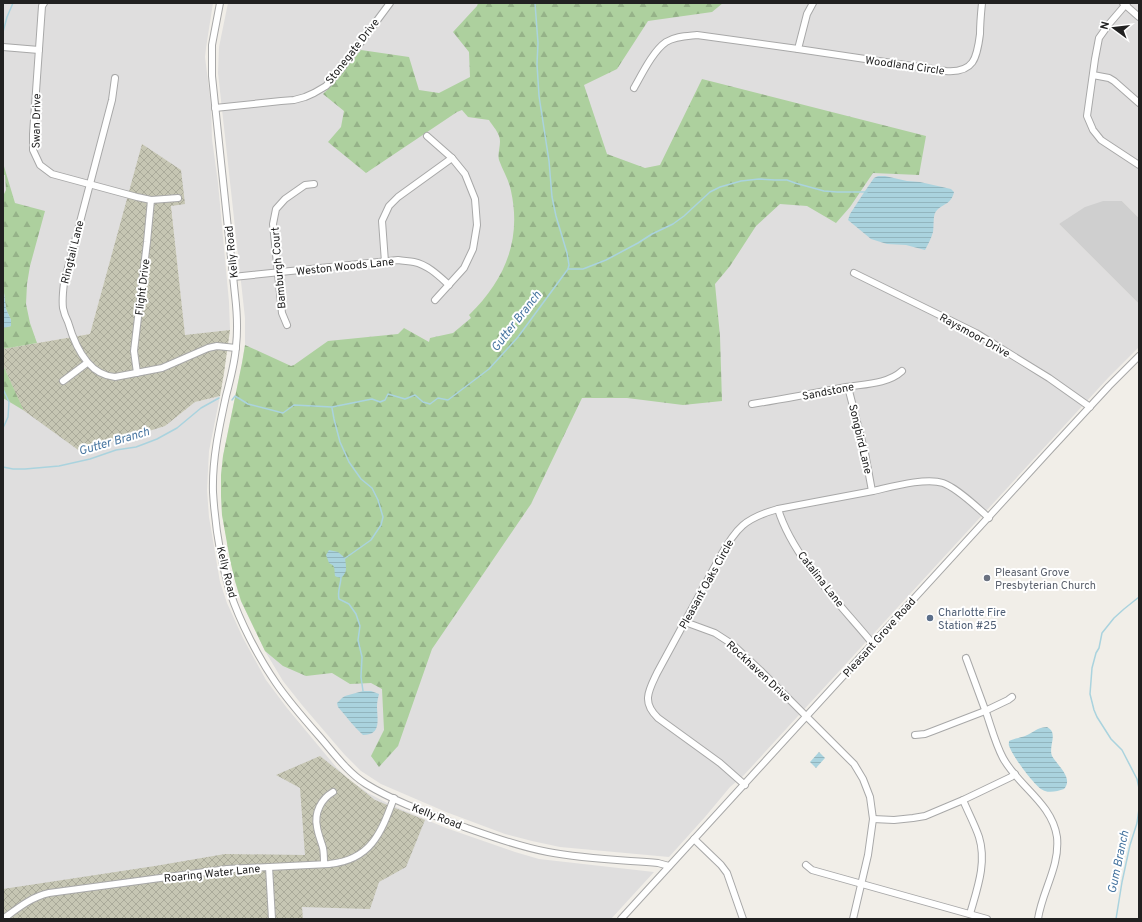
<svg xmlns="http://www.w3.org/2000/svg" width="1142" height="922" font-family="Overpass,sans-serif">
<defs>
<pattern id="construction-cross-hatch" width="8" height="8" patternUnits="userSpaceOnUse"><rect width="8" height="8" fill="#c6c6b3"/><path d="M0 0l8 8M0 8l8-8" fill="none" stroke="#aaaa9a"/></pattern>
<pattern id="forest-firs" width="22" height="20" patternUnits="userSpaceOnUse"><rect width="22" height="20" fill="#add09e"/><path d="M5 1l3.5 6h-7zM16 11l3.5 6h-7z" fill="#95b288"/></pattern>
<pattern id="water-rules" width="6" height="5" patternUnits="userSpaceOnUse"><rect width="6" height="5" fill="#aad3de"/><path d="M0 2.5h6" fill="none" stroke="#92b5be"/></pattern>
</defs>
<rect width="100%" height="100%" fill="#f1eee8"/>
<g fill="#dfdede">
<path d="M3,3h210l-7,45 -1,9 6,48 1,34 6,44 11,119 1,28 -45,6 -14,-131 -28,-61 -53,190 -87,15z"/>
<path d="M228,3h911v215l-17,-17 -63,23 80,80v43l-31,31 -364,397 -14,12 -25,30 -36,40 -109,-10 -28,-6 -27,-7 -59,-22 -65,-28 -20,-13 -17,-17 -42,-49 -19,-24 -18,-30 -24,-50 -6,-20 -13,-66 -1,-19v-21l2,-19 19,-93 3,-18v-27l-27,-245 1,-26z"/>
<path d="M3,365l20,45 142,16 30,-24 25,-6 -11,55 -2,39 2,27 11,65 7,21 16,35 23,42 21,28 49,59 12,12 20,14 21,11 57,24 69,24 24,7 115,13 -43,47h-608z"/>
</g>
<path fill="#cfcfcf" d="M1103,201h19l17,17v86l-80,-80 26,-17z"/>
<g fill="url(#construction-cross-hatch)">
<path d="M142,144l39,26 4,34 -14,2 14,129 45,-5 -6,43 -4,23 -25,6 -30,24 -84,26 -58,-42 -20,-45v-16l87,-15z"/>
<path d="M320,756l55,44 50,20 -19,47 -27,15 -9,27 -68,-2 1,12h-300v-30l152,-23 70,-12 80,1 -5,-67 -24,-13z"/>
</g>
<g fill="url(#forest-firs)">
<path d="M478,3h245l-11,9 -64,9 -31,48 -33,16 23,69 38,14 15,-3 42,-86 224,57 -7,39 -46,-2 -23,34 -14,16 -29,-17 -27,-2 -24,22 -26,40 -15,18 5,52 2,65 -39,4 -56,-7h-45l-51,106 -99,145 -34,97 -19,21 -8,-11 13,-26 -2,-41 -11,-6 -21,1 -18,-11 -26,3 -23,-10 -18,-15 -24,-50 -6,-20 -5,-21 -8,-45 -1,-19v-21l2,-19 19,-93 3,-18 46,21 3,-1 34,-24 70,-7 6,-6 25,14 1,-4 23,-5 18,-15 -2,-3c35,-34 53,-74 42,-124 -2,-11 -8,-20 -12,-31 -2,-7 3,-17 0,-24 -2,-6 -7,-11 -10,-16l-21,-3 -6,-7 -5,2 -91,61 -38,-31 13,-15 3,-16 -21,-17 10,-10 28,-34 48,7 10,33 20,3 31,-16 -1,-25 -16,-20 24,-26z"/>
<path d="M3,163l12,40 30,8 -15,55 -3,18 -1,20 4,19 7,20 -34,6v-21l8,-2v-6l-5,-11 -3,-24v-89l3,-6 -1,-15h-2z"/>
<path d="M3,365l20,44v1l-20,-12z"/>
</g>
<g fill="url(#water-rules)">
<path d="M878,176h7l22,5 13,1 31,7 3,3c-3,14 -13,11 -19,21 -2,5 -1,13 -2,19 -2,7 -5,12 -8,18l-19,-5 -19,-1 -16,-5 -23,-19 2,-6 15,-23 9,-13z"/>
<path d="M3,285l3,24 5,11v6l-8,2z"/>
<path d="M329,550l9,2 7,6c1,9 3,14 -4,20l-4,-1 -2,-1c-1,-7 1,-10 -6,-13l-3,-8z"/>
<path d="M363,691h8l8,3c-1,4 -2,8 -2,12 0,13 5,29 -14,29 -9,-8 -17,-19 -25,-28l-1,-4 5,-5 3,-2z"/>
<path d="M1047,727c12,6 1,19 5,29 5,9 22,22 12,33 -6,2 -13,4 -19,2 -9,-2 -32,-35 -35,-43 -2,-4 -1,-3 -1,-7 6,-3 11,-3 16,-5 10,-4 10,-8 22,-9z"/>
<path d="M819,752l6,6 -9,10 -6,-6z"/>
</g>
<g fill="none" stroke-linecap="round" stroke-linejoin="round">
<g stroke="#aad3de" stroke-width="1.5">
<path d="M3,32l4,-15 6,-14"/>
<path d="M568,269h15l23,-9 32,-17 14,-9 21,-10 11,-8 26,-24 10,-5 21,-6 18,-2 16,1h12l8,3 29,8 13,1h30"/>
<path d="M3,389l6,13 -1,15 -5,11"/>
<path d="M232,400l3,-4 13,8 35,9 11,-8 38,2 40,-8 8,3 5,-2 3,-6 17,5 10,-4 8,7 7,2 8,-6 10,2 41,-31 29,-32 50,-68 1,-4 -2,-12 -11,-37 -4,-19 -3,-36 -10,-65 -2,-32 1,-21 -3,-40"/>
<path d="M332,408l2,11 6,23 9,20 12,17 11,9 6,12 5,17 -2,8 -10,15 -27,19"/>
<path d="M3,467l10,2h12l34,-3 31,-7 26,-9 20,-3 8,-3 13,-5 20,-11 24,-20 18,-10"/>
<path d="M341,577c0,7 -4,15 -2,22l10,5 7,10 4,12 -2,14 4,17 -1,20 2,14"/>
<path d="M1139,597l-15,12 -10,9 -12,15 -3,15 -3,5 -4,15 -2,26 4,16 3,7 14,22 11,11 15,29 2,9"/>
<path d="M1116,919l6,-37 8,-37 7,-22 2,-14"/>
</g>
<g stroke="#a8a8a8" stroke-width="8">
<g id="minor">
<path d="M44,3l-2,3 -9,128v16l7,15 12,9 85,23 14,3 27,-2"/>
<path d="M220,3l-8,42v31l23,219c2,17 3,34 1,51 -1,17 -6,34 -10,50 -7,32 -14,64 -13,96 2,32 8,70 17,100 10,30 28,65 46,91 13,19 28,36 43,53 14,16 28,36 47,48 31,19 67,31 101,44 26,9 53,19 81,24 36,7 73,8 110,11l11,3"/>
<path d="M1123,3l16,14"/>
<path d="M1127,3l-18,21 -10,14 -4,21 -8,57 6,14 8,10 38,25"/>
<path d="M3,47l36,3"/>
<path d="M798,49l9,-35 6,-11"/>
<path d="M1093,75l16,3 5,3 25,22"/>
<path d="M115,78l-3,22 -48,183c-1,8 -2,17 -1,25 1,5 3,10 5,14 7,24 20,53 47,55l47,-9 46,-20 9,-2 19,2"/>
<path d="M634,88c8,-14 19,-37 32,-46 9,-6 21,-6 31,-7l101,14 148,22c28,2 31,-13 34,-37 0,-10 1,-21 2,-31"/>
<path d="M215,108l66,-7 13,-1 11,-3 9,-4 12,-7 15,-17 49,-66"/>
<path d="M427,136l25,22 13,16 10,25 2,26 -4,24 -9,19 -29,32"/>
<path d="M385,262l-3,-41 7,-15 9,-9 54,-39"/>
<path d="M854,273l122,60 73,45 41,29"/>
<path d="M233,277l165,-17c6,1 11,1 16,2 14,3 25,14 35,23"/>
<path d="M287,325l-5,-12 -9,-89 3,-15 9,-10 20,-14 9,-1"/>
<path d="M137,373l-3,-22 13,-109 4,-42"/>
<path d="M63,381l24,-18"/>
<path d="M848,387l17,66 7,38"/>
<path d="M752,404c32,-5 63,-11 94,-17 18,-3 42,-3 56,-16"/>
<path d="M778,509c15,49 63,96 95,135"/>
<path d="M685,622l30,11 17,11 30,28 92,92 9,15 7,18 3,22 -5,36 -15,64"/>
<path d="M966,658c7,19 14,38 21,57 5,15 9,30 16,43 15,28 49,45 54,79 3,30 -15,54 -19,82"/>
<path d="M915,735l10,-1 8,-3 52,-20 23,-11 4,-3"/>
<path d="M745,785l-25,-22 -62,-45c-17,-16 -9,-28 -1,-45l63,-116c16,-29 25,-39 58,-48 32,-6 64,-12 95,-18 18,-4 53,-14 70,-8 14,5 34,24 46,35"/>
<path d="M963,800c5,12 12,25 16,37 8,26 -2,52 -9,77"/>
<path d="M873,819l21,1 19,-2 12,-2 38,-16 48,-23 4,-3"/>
<path d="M694,839l27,26 6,8 16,46"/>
<path d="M324,864c0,-5 0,-11 -1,-16 -2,-7 -5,-14 -6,-21 -3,-14 4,-28 16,-35"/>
<path d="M806,865l6,5 175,49"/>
<path d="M269,867l3,52"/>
<path d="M3,919c15,-11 28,-22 46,-26l178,-24 102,-5c42,-4 52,-31 65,-66"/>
<path d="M621,919l427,-467 61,-66 30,-30"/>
</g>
</g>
<use href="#minor" stroke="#fff" stroke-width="6"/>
</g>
<circle fill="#6b7280" stroke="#fff" stroke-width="1.5" cx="987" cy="578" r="4"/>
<circle fill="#5c6f8a" stroke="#fff" stroke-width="1.5" cx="930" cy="618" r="4"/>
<g text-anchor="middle" stroke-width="4" stroke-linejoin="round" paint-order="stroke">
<g font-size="11" fill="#212121" stroke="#fff">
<text transform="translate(352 51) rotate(-52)" y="4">Stonegate Drive</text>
<text transform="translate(905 65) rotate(8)" y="4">Woodland Circle</text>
<text transform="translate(36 121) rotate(-89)" y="4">Swan Drive</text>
<text transform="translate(72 252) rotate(-76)" y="4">Ringtail Lane</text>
<text transform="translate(231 252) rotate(-96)" y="4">Kelly Road</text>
<text transform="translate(345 266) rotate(-6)" y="4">Weston Woods Lane</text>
<text transform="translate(278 268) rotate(-95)" y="4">Bamburgh Court</text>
<text transform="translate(142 287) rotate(-83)" y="4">Flight Drive</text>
<text transform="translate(975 335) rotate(29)" y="4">Raysmoor Drive</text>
<text transform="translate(828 391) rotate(-11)" y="4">Sandstone</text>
<text transform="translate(861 439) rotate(77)" y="4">Songbird Lane</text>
<text transform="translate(227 572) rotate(76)" y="4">Kelly Road</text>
<text transform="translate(821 579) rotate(52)" y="4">Catalina Lane</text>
<text transform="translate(706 584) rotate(-61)" y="4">Pleasant Oaks Circle</text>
<text transform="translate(879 637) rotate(-48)" y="4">Pleasant Grove Road</text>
<text transform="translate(759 671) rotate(43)" y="4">Rockhaven Drive</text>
<text transform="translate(437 816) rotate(21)" y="4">Kelly Road</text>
<text transform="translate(212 873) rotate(-6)" y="4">Roaring Water Lane</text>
</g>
<g font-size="11" fill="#5b616d" stroke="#fff" text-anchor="start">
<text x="995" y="576">Pleasant Grove<tspan x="995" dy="13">Presbyterian Church</tspan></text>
</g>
<g font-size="11" fill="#4e5e75" stroke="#fff" text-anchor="start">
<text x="938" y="616">Charlotte Fire<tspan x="938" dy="13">Station #25</tspan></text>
</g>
<g font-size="12" font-style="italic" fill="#4876a1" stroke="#fff">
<text transform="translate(516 321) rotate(-52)" y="4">Gutter Branch</text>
<text transform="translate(114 441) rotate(-16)" y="4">Gutter Branch</text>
<text transform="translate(1118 862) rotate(-78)" y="4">Gum Branch</text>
</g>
</g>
<rect width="1142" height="922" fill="none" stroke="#212121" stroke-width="8"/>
<g transform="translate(1114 28) rotate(285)" stroke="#ffffff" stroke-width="3" paint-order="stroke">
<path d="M0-3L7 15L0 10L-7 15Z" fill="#212121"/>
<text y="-6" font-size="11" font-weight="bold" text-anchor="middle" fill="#212121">N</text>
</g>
</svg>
